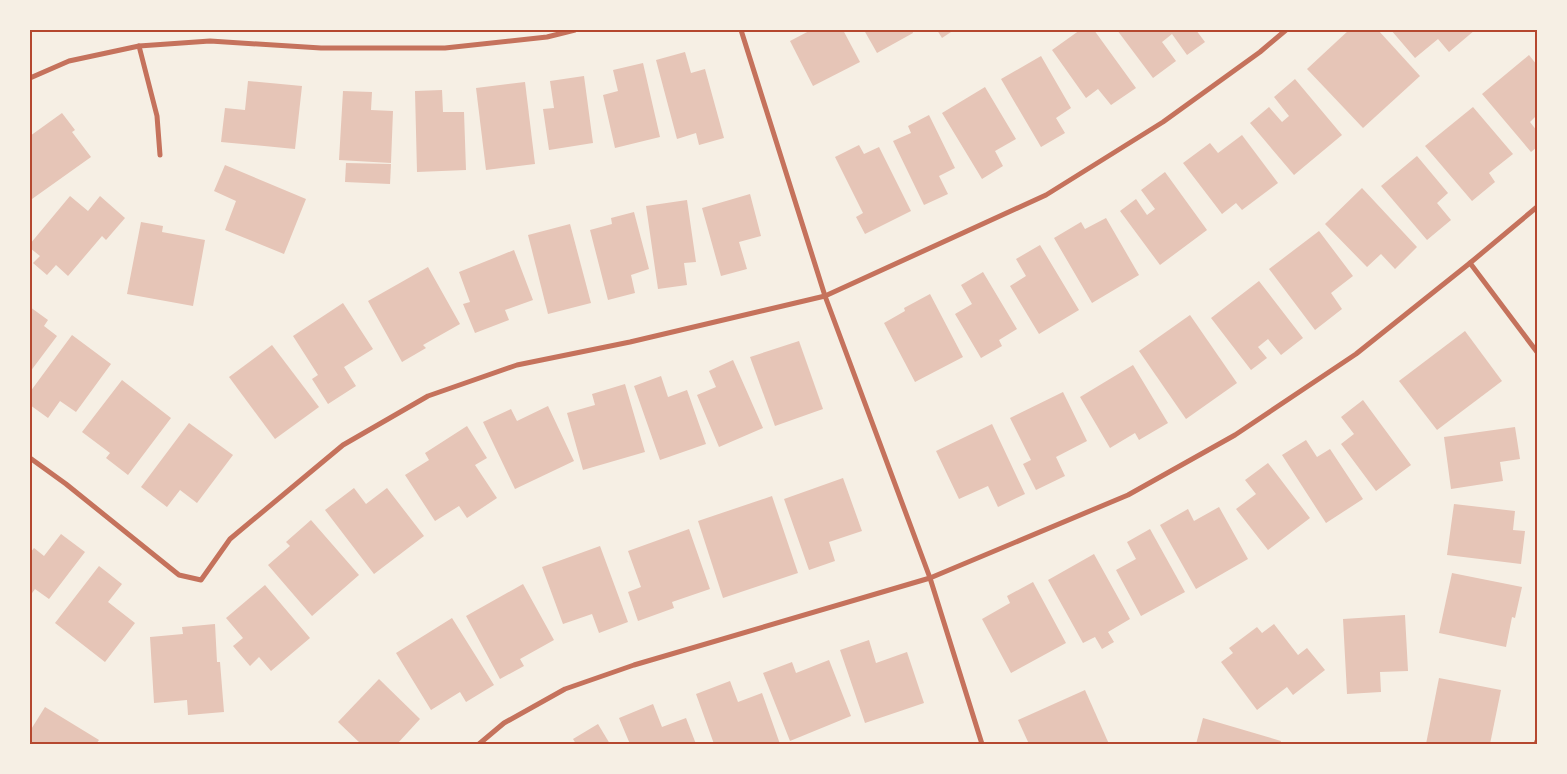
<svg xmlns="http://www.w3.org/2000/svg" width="1567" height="774" font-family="'Exo 2',sans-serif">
<rect width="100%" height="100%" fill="#f6efe4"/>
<g fill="#e6c5b7">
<path d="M811,30h32l17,32 -47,24 -23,-45z"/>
<path d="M864,30h48l1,3 -36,20z"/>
<path d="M937,30h17l-12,8z"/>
<path d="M1080,30h14l42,58 -25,17 -13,-16 -12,9 -34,-48z"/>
<path d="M1117,30h79l9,12 -18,13 -15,-21 -10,8 14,19 -23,17z"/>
<path d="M1349,30h29l42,46 -57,52 -56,-59z"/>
<path d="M1391,30h84l-26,22 -11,-13 -23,19z"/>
<path d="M685,52l6,21 14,-4 19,69 -25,7 -3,-12 -19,6 -21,-79z"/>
<path d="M1529,55l8,10v50l-7,7 7,9v16l-6,5 -49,-58z"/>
<path d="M1041,56l30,52 -15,10 9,15 -24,14 -40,-68z"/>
<path d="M643,63l17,74 -45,11 -12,-53 15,-4 -5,-21z"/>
<path d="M584,76l9,67 -44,7 -6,-41 11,-1 -4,-27z"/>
<path d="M1295,79l47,56 -48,40 -44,-52 19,-16 13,15 7,-6 -15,-19z"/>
<path d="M248,81l54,5 -7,63 -74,-7 4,-34 20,2z"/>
<path d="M525,82l10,82 -49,6 -10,-82z"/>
<path d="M985,87l31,52 -21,12 8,15 -21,13 -40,-66z"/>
<path d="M442,90l1,22h21l2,58 -49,2 -2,-81z"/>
<path d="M343,91l29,1 -1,18 22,1 -2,52 -52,-3z"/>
<path d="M1473,107l40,47 -24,19 6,9 -23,19 -47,-55z"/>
<path d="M62,113l13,17 -3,2 19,25 -59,42 -2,-3v-60z"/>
<path d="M929,115l26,53 -16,8 9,18 -24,11 -31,-64 18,-8 -3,-7z"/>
<path d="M1242,135l36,48 -36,27 -6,-7 -14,11 -39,-51 27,-20 8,10z"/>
<path d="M859,145l5,9 15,-7 32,64 -46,23 -9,-17 7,-4 -28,-56z"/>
<path d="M1417,156l31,37 -11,10 14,17 -24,20 -46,-54z"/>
<path d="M346,163l45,1 -1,20 -45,-2z"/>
<path d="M225,165l81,34 -22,55 -59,-24 11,-29 -22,-10z"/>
<path d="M1165,172l42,58 -47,35 -40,-54 16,-12 11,16 8,-6 -14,-19z"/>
<path d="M1362,188l55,59 -22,22 -14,-15 -14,13 -42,-43z"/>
<path d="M750,194l11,42 -22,6 8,27 -26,7 -19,-68z"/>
<path d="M70,196l18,15 12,-15 25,22 -19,22 -4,-4 -34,40 -12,-11 -9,10 -14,-12 7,-7 -10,-8v-4z"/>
<path d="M687,200l9,62 -12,1 3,22 -29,4 -12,-83z"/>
<path d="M634,212l15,57 -18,6 4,18 -27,7 -18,-70 22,-6 -1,-6z"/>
<path d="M1106,218l33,57 -47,28 -38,-65 27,-16 4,7z"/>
<path d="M141,222l22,4 -1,6 43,8 -12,66 -66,-12z"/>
<path d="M570,224l21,79 -43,11 -20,-79z"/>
<path d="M1319,231l34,45 -22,17 11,16 -27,21 -46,-61z"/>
<path d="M1040,245l39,65 -40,24 -29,-48 16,-10 -10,-17z"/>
<path d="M514,250l19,50 -28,10 4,10 -34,13 -12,-29 7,-2 -11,-30z"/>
<path d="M428,267l32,57 -37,21 3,3 -24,14 -34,-61z"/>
<path d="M983,272l34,57 -18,11 3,6 -21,12 -26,-44 17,-10 -11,-19z"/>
<path d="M1259,281l44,57 -22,17 -13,-16 -10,8 9,11 -16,12 -40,-52z"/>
<path d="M930,294l33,63 -48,25 -31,-59 21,-12 -1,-3z"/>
<path d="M343,303l30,46 -29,18 12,19 -28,18 -16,-25 6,-4 -25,-39z"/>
<path d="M30,307l18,13 -4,6 13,10 -27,36z"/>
<path d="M1190,315l47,68 -51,36 -47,-68z"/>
<path d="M1465,331l37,50 -65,49 -38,-49z"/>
<path d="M72,335l39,29 -35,48 -16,-11 -12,17 -18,-13v-13z"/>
<path d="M799,341l24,68 -48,17 -25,-69z"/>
<path d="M272,345l47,62 -44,32 -46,-62z"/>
<path d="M733,360l30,68 -44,19 -22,-52 19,-8 -7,-16z"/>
<path d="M1133,365l35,58 -29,17 -4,-7 -25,15 -30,-51z"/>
<path d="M661,376l7,21 19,-7 19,54 -46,16 -26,-74z"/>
<path d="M122,380l49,38 -43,57 -22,-17 4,-5 -28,-21z"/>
<path d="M625,384l20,68 -62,18 -16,-57 28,-8 -3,-11z"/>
<path d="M1063,392l24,49 -31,16 9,19 -29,14 -13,-26 8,-4 -21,-42z"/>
<path d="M1363,400l48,65 -35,26 -35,-47 13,-10 -13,-17z"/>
<path d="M548,406l26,55 -59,28 -32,-67 28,-13 6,12z"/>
<path d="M189,423l44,32 -36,48 -17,-13 -13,17 -26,-20z"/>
<path d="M992,424l33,70 -27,13 -10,-21 -29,13 -23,-48z"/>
<path d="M467,426l20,32 -12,7 22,33 -30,20 -8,-12 -24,15 -30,-46 24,-15 -4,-7z"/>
<path d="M1515,427l5,32 -20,3 3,19 -52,8 -7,-52z"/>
<path d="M1306,440l11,17 13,-8 33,50 -37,24 -44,-68z"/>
<path d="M1268,463l42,55 -42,32 -32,-41 20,-15 -11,-14z"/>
<path d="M843,478l19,53 -33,11 6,19 -26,9 -25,-71z"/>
<path d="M354,488l12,16 21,-16 37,48 -50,38 -49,-64z"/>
<path d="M772,496l26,77 -75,25 -25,-77z"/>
<path d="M1454,504l61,7 -2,19 12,1 -4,33 -74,-9z"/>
<path d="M1219,507l29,52 -52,30 -36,-64 28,-16 6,12z"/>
<path d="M311,520l48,55 -47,41 -44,-51 22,-19 -4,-4z"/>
<path d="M689,529l21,60 -38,13 2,6 -36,13 -10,-29 13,-5 -13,-36z"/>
<path d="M1150,529l35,63 -44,24 -25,-46 20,-11 -9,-17z"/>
<path d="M61,534l24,18 -36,47 -14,-10 -5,7v-43l4,-5 10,8z"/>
<path d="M600,546l28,76 -29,11 -7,-19 -29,10 -21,-57z"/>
<path d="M1094,554l36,65 -22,13 6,10 -12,7 -7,-12 -12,6 -35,-63z"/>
<path d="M99,566l23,18 -14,18 27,21 -30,39 -50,-39z"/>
<path d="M1452,573l70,14 -7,31 -3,-1 -6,30 -67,-14z"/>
<path d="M1033,582l33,61 -55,30 -29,-54 28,-16 -3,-7z"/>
<path d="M523,584l31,56 -34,19 4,7 -24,13 -34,-63z"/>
<path d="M265,585l45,53 -39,33 -12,-14 -9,9 -17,-20 10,-8 -17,-20z"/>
<path d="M1405,615l3,56 -28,1 1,20 -34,2 -4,-75z"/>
<path d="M452,618l42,67 -28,17 -6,-10 -29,18 -35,-57z"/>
<path d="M215,624l2,38h3l4,50 -36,3 -1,-15 -33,3 -4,-66 33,-3 -1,-7z"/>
<path d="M1274,624l24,31 9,-7 18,22 -32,25 -6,-8 -30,23 -36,-48 12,-9 -4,-5 28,-21 5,6z"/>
<path d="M869,640l7,23 31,-11 17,51 -59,20 -25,-73z"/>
<path d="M829,660l22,56 -61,25 -27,-68 29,-11 4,11z"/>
<path d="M1439,678l62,12 -11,54h-64z"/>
<path d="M379,679l41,40 -23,25h-36l-23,-22z"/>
<path d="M730,681l8,21 24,-9 18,51h-66l-18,-50z"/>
<path d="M1085,690l24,54h-80l-11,-24z"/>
<path d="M653,704l9,23 24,-9 10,26h-66l-11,-26z"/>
<path d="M45,707l54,33 -3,4h-66v-13z"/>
<path d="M1203,718l78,23 -1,3h-84z"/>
<path d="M598,724l12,20h-34l-3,-5z"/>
</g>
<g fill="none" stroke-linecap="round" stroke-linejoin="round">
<g stroke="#c5725c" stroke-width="5">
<path d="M741,30l84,266 105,282 52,166"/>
<path d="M139,46l18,70 3,39"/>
<path d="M30,78l39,-17 70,-15 71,-5 111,7h124l102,-11 28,-7"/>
<path d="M1470,263l67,89"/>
<path d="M30,458l36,26 113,91 22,5 29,-41 113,-94 85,-49 89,-31 113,-23 195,-46 221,-101 117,-73 97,-70 26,-22"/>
<path d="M479,744l25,-21 61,-34 69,-24 296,-87 198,-83 107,-60 121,-81 114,-91 67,-56"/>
<path d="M1536,744l1,-3"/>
</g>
</g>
<rect width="1567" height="774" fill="none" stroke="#f6efe4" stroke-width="62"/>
<rect x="31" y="31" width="1505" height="712" fill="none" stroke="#b5482f" stroke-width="2"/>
</svg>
